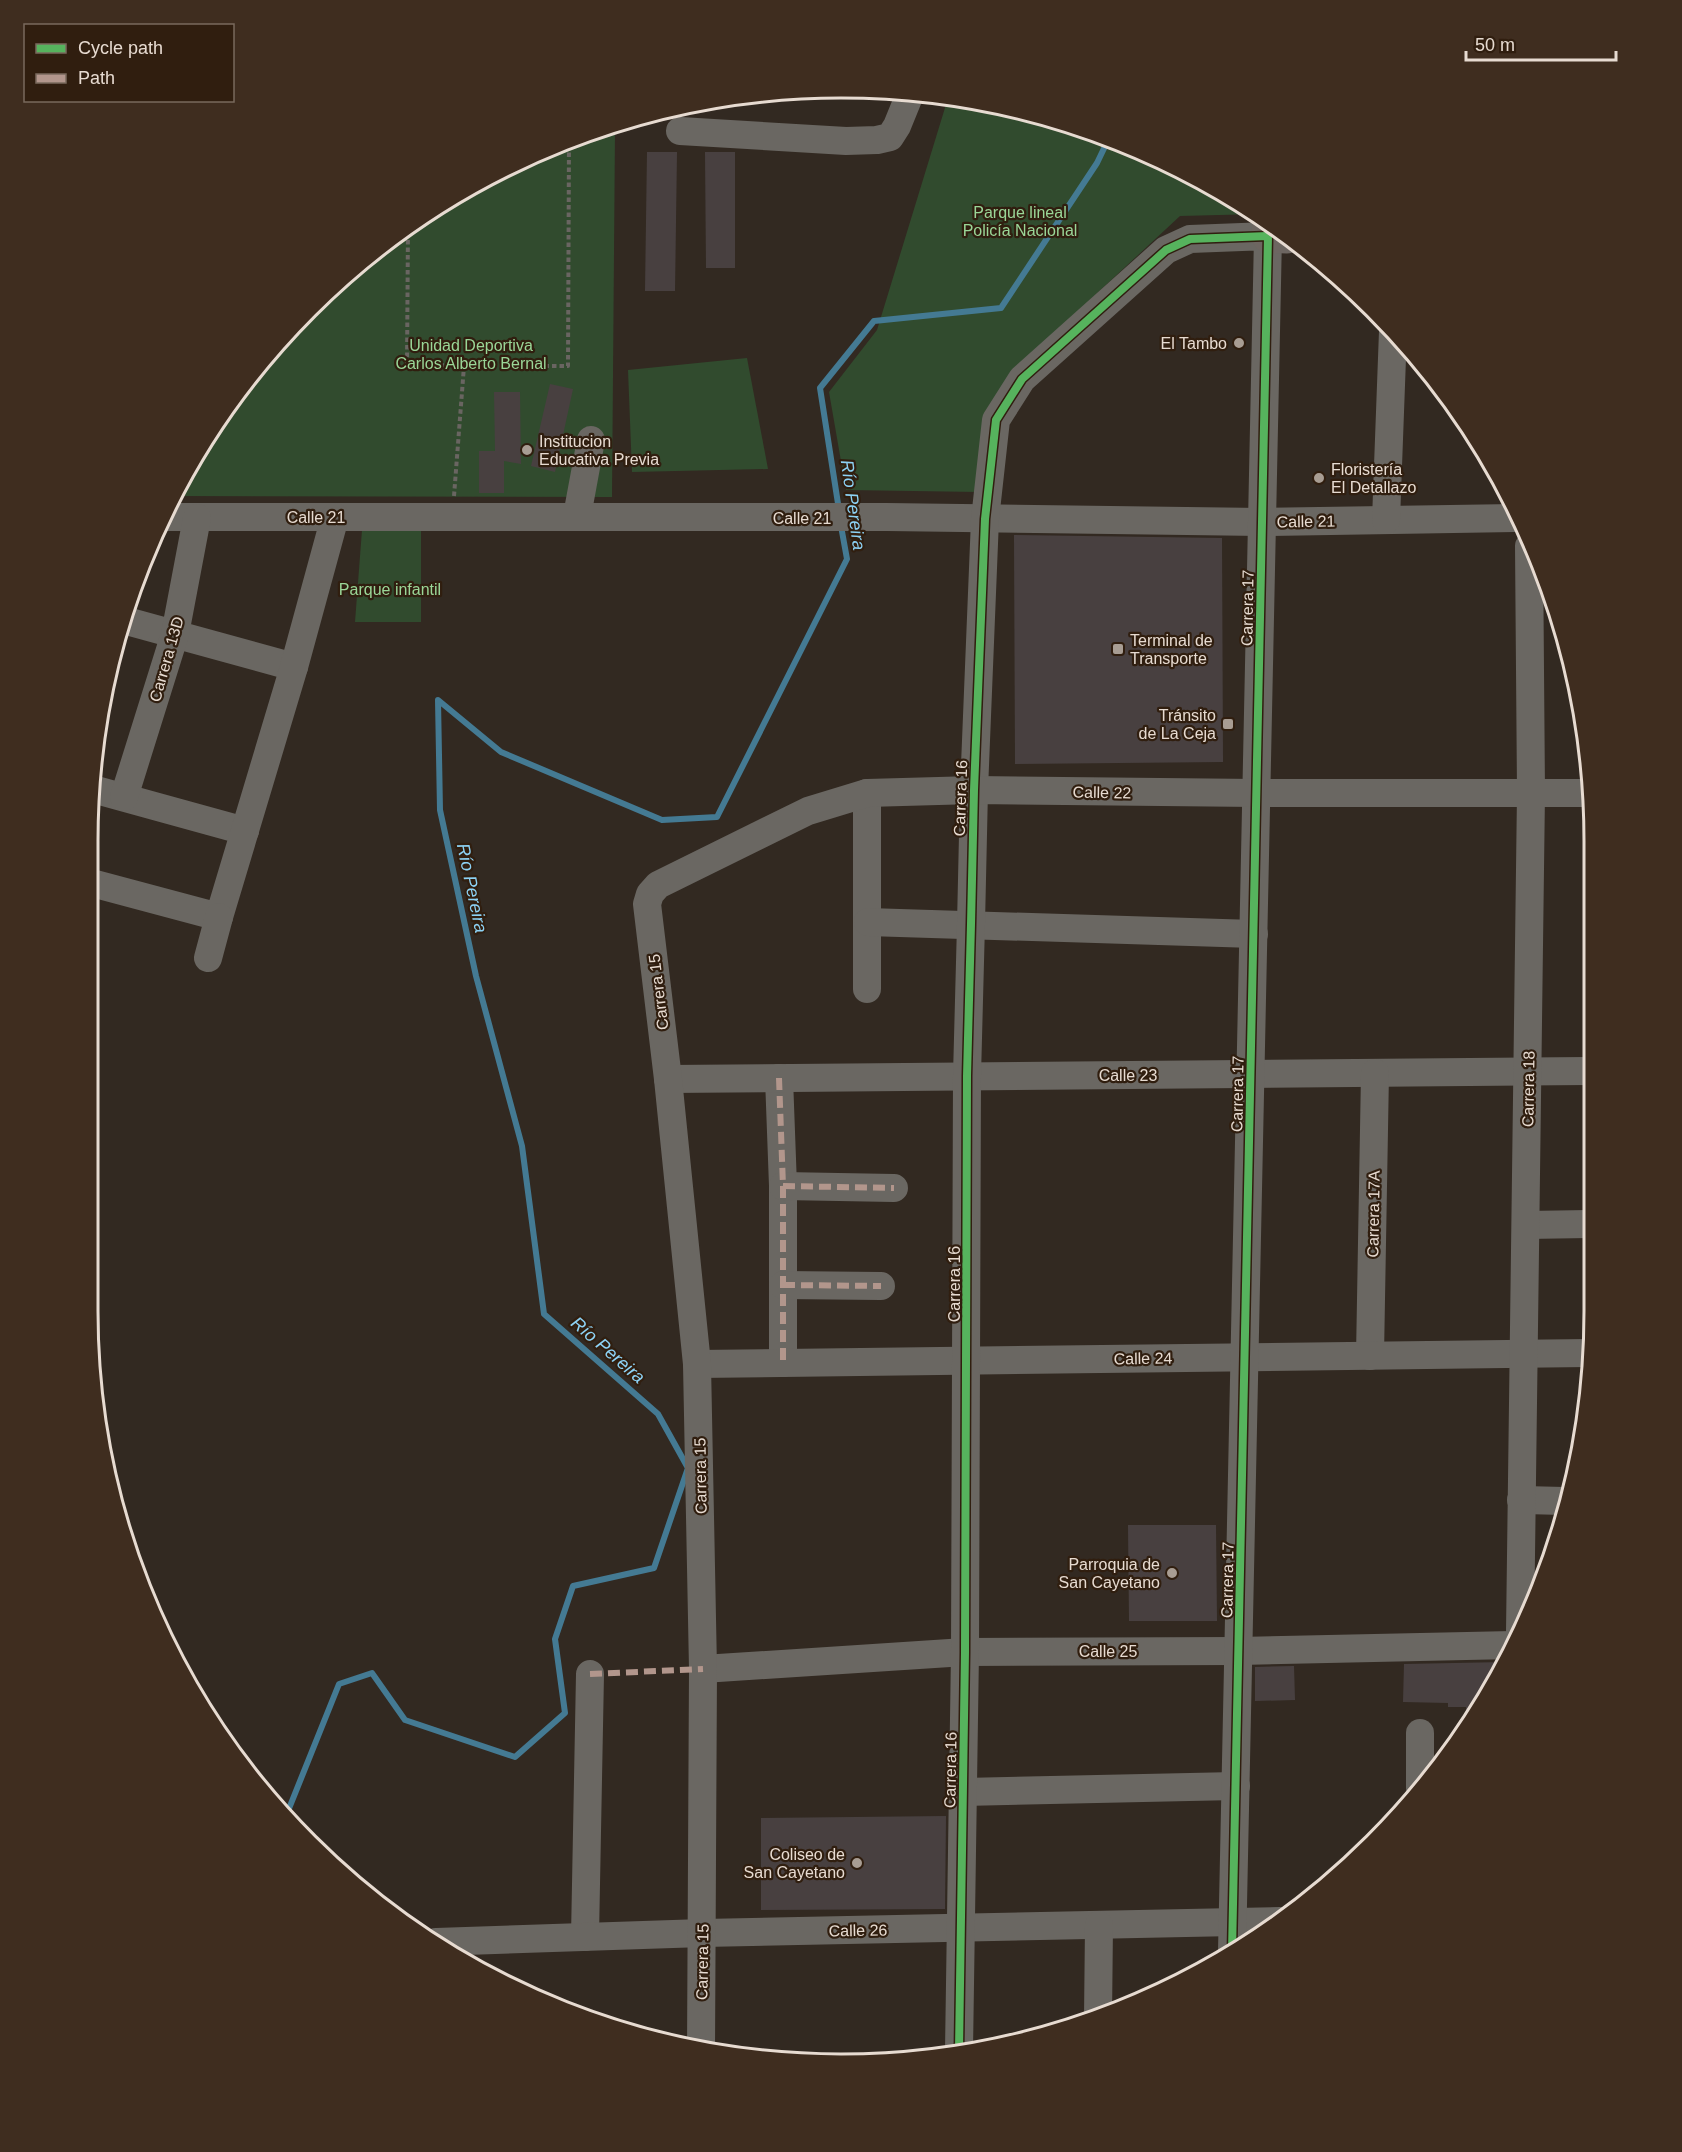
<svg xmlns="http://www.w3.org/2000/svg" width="1682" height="2152" font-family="Arial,sans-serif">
<rect width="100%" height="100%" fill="#322921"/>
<g fill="#314b2e">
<path d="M948,98l40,4 142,43 129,69 -79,2 -158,147 -43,129 -133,-2 -17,-98 48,-62z"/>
<path d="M598,130h17l-3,367 -440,-1 71,-114 101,-108 78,-60 131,-70z"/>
<path d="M747,358l21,111 -136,3 -4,-102z"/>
<path d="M421,529v93h-66l7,-92z"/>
</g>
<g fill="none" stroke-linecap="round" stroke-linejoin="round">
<g stroke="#447a93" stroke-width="6">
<path d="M839,510l-19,-122 54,-67 127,-13 96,-145 12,-25"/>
<path d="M286,1816l53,-132 33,-11 33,47 110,37 50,-44 -10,-74 18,-53 81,-18 34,-100 -30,-54 -114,-100 -22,-168 -46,-170 -36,-166 -2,-110 63,52 161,68 55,-3 130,-258 -6,-33"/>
</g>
</g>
<g fill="#484040">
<path d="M647,152h30l-2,139h-30z"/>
<path d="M705,152h30v116h-29z"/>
<path d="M550,384l23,5 -18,83 -24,-6z"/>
<path d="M494,392h26l1,72 -17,-3v32h-25v-42h16z"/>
<path d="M1014,535l208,3 1,224 -208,2z"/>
<path d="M1128,1525h88l1,96h-88z"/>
<path d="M1504,1662l-38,70v-25h-18v-4l-45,-1 1,-38z"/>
<path d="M1294,1666l1,34 -40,1v-34z"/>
<path d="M946,1816l-1,93 -184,1v-92z"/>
</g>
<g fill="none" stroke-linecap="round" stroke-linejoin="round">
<g stroke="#696561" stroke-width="4" stroke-dasharray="4.5 3" stroke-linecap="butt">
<path d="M408,225l-1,140 161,1 1,-227"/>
<path d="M454,496l10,-130"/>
</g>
<g stroke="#6a6762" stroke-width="28">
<path d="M680,131l166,10 31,-1 13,-3 7,-11 13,-32"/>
<path d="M577,516l14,-76"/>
<path d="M161,517h726l375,5 253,-4"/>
<path d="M1386,520l7,-189"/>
<path d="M123,620l171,47"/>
<path d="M89,788l156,43"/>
<path d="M867,793v196"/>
<path d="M124,797l51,-163 22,-116"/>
<path d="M88,882l131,35 75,-250 41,-150"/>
<path d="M868,922l386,12"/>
<path d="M208,958l11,-41"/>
<path d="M779,1078l4,108v177"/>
<path d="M668,1079l921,-8"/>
<path d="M783,1186l111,2"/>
<path d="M1526,1225l63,-1"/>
<path d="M783,1285l98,1"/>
<path d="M1370,1356l5,-283"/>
<path d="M697,1364l892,-11"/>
<path d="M1521,1500l43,1"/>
<path d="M1520,1632l11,-839 -2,-247"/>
<path d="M703,1669l262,-17 274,-1 274,-6"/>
<path d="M1420,1788v-55"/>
<path d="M963,1792l273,-6"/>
<path d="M585,1937l5,-263"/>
<path d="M436,1942l267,-9 577,-12"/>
<path d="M1098,2018l1,-93"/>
<path d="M959,2050l6,-398 2,-576 4,-152 3,-134 11,-271 11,-99 26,-41 144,-129 24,-11 78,-3 -36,1716"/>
<path d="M701,2051l2,-382 -6,-305 -29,-285 -21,-175 3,-10 8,-9 150,-74 59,-18 107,-3 283,3h332"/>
</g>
<path stroke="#6d6661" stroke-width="33" d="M1269,222l-1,14 19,1"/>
<g stroke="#b2968c" stroke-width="6" stroke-dasharray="12 6" stroke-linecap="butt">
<path d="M779,1078l4,108v177"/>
<path d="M783,1186l111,2"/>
<path d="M783,1285l98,1"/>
<path d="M590,1674l113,-5"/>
</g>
<g stroke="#301e0f" stroke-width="11">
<path id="cycleway" d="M959,2050l6,-398 2,-576 4,-152 3,-134 11,-271 11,-99 26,-41 144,-129 24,-11 78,-3 -36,1716"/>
</g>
<use href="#cycleway" stroke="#56b35d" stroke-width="8"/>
</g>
<g fill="#a89d93" stroke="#301e0f" stroke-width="2">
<circle cx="1239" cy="343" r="6"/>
<circle cx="527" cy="450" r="6"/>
<circle cx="1319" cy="478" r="6"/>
<rect x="1112" y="643" width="12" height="12" rx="3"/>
<rect x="1222" y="718" width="12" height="12" rx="3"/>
<circle cx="1172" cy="1573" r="6"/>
<circle cx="857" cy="1863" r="6"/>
</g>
<g text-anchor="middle" stroke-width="4.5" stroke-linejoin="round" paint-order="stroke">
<g font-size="16" fill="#9ad697" stroke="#301e0f">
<text x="1020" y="218">Parque lineal<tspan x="1020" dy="18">Policía Nacional</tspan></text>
<text x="471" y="351">Unidad Deportiva<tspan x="471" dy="18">Carlos Alberto Bernal</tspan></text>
<text x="390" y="595">Parque infantil</text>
</g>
<g font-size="16" fill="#e7dbd1" stroke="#301e0f" text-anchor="end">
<text x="1227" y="349">El Tambo</text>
<text x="539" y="447" text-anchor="start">Institucion<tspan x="539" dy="18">Educativa Previa</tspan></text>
<text x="1331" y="475" text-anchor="start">Floristería<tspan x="1331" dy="18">El Detallazo</tspan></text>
<text x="1130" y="646" text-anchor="start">Terminal de<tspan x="1130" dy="18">Transporte</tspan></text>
<text x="1216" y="721">Tránsito<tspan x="1216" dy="18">de La Ceja</tspan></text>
<text x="1160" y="1570">Parroquia de<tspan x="1160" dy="18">San Cayetano</tspan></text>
<text x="845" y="1860">Coliseo de<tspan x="845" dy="18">San Cayetano</tspan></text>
</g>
<g font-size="16" fill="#e7dbd1" stroke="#301e0f">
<text x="316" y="523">Calle 21</text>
<text x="802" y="524">Calle 21</text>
<text transform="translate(1306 521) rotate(-1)" y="6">Calle 21</text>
<text transform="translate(1247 608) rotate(-89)" y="6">Carrera 17</text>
<text transform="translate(166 659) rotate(-74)" y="6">Carrera 13D</text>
<text transform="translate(1102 792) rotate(1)" y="6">Calle 22</text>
<text transform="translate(960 798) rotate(-88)" y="6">Carrera 16</text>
<text transform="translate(658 992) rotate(-97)" y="6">Carrera 15</text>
<text x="1128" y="1081">Calle 23</text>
<text transform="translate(1528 1089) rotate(-89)" y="6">Carrera 18</text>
<text transform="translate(1237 1094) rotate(-89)" y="6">Carrera 17</text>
<text transform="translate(1373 1214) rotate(-89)" y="6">Carrera 17A</text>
<text transform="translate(954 1284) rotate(-90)" y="6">Carrera 16</text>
<text transform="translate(1143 1358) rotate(-1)" y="6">Calle 24</text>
<text transform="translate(700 1476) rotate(-91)" y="6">Carrera 15</text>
<text transform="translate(1227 1580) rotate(-89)" y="6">Carrera 17</text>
<text x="1108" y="1657">Calle 25</text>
<text transform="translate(950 1770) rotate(-89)" y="6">Carrera 16</text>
<text transform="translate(858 1930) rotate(-1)" y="6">Calle 26</text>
<text transform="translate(702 1962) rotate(-89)" y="6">Carrera 15</text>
</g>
<g font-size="18" font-style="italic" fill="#8dd2f5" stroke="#301e0f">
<text transform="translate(853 505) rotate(82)" y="6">Río Pereira</text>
<text transform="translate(472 888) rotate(78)" y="6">Río Pereira</text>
<text transform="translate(608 1350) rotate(41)" y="6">Río Pereira</text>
</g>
</g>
<path d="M0 0H1682V2152H0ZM841 98H841A743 743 0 0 1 1584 841V1311A743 743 0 0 1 841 2054H841A743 743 0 0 1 98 1311V841A743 743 0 0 1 841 98Z" fill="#3f2d1f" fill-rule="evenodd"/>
<path fill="none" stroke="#e7dbd1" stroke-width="3" d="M841 98H841A743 743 0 0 1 1584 841V1311A743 743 0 0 1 841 2054H841A743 743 0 0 1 98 1311V841A743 743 0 0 1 841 98Z"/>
<rect x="24" y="24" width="210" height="78" fill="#301e0f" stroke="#796a5d" stroke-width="1.5"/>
<rect x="36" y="44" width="30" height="9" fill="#56b35d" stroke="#796a5d" stroke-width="1.5"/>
<text x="78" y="54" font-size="18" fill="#e7dbd1">Cycle path</text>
<rect x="36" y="74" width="30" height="9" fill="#b2968c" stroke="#796a5d" stroke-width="1.5"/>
<text x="78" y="84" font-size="18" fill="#e7dbd1">Path</text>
<path d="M1466 51v9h150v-9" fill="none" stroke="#e7dbd1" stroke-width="3"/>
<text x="1475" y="51" font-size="18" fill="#e7dbd1" stroke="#301e0f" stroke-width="4.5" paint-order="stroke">50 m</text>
</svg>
